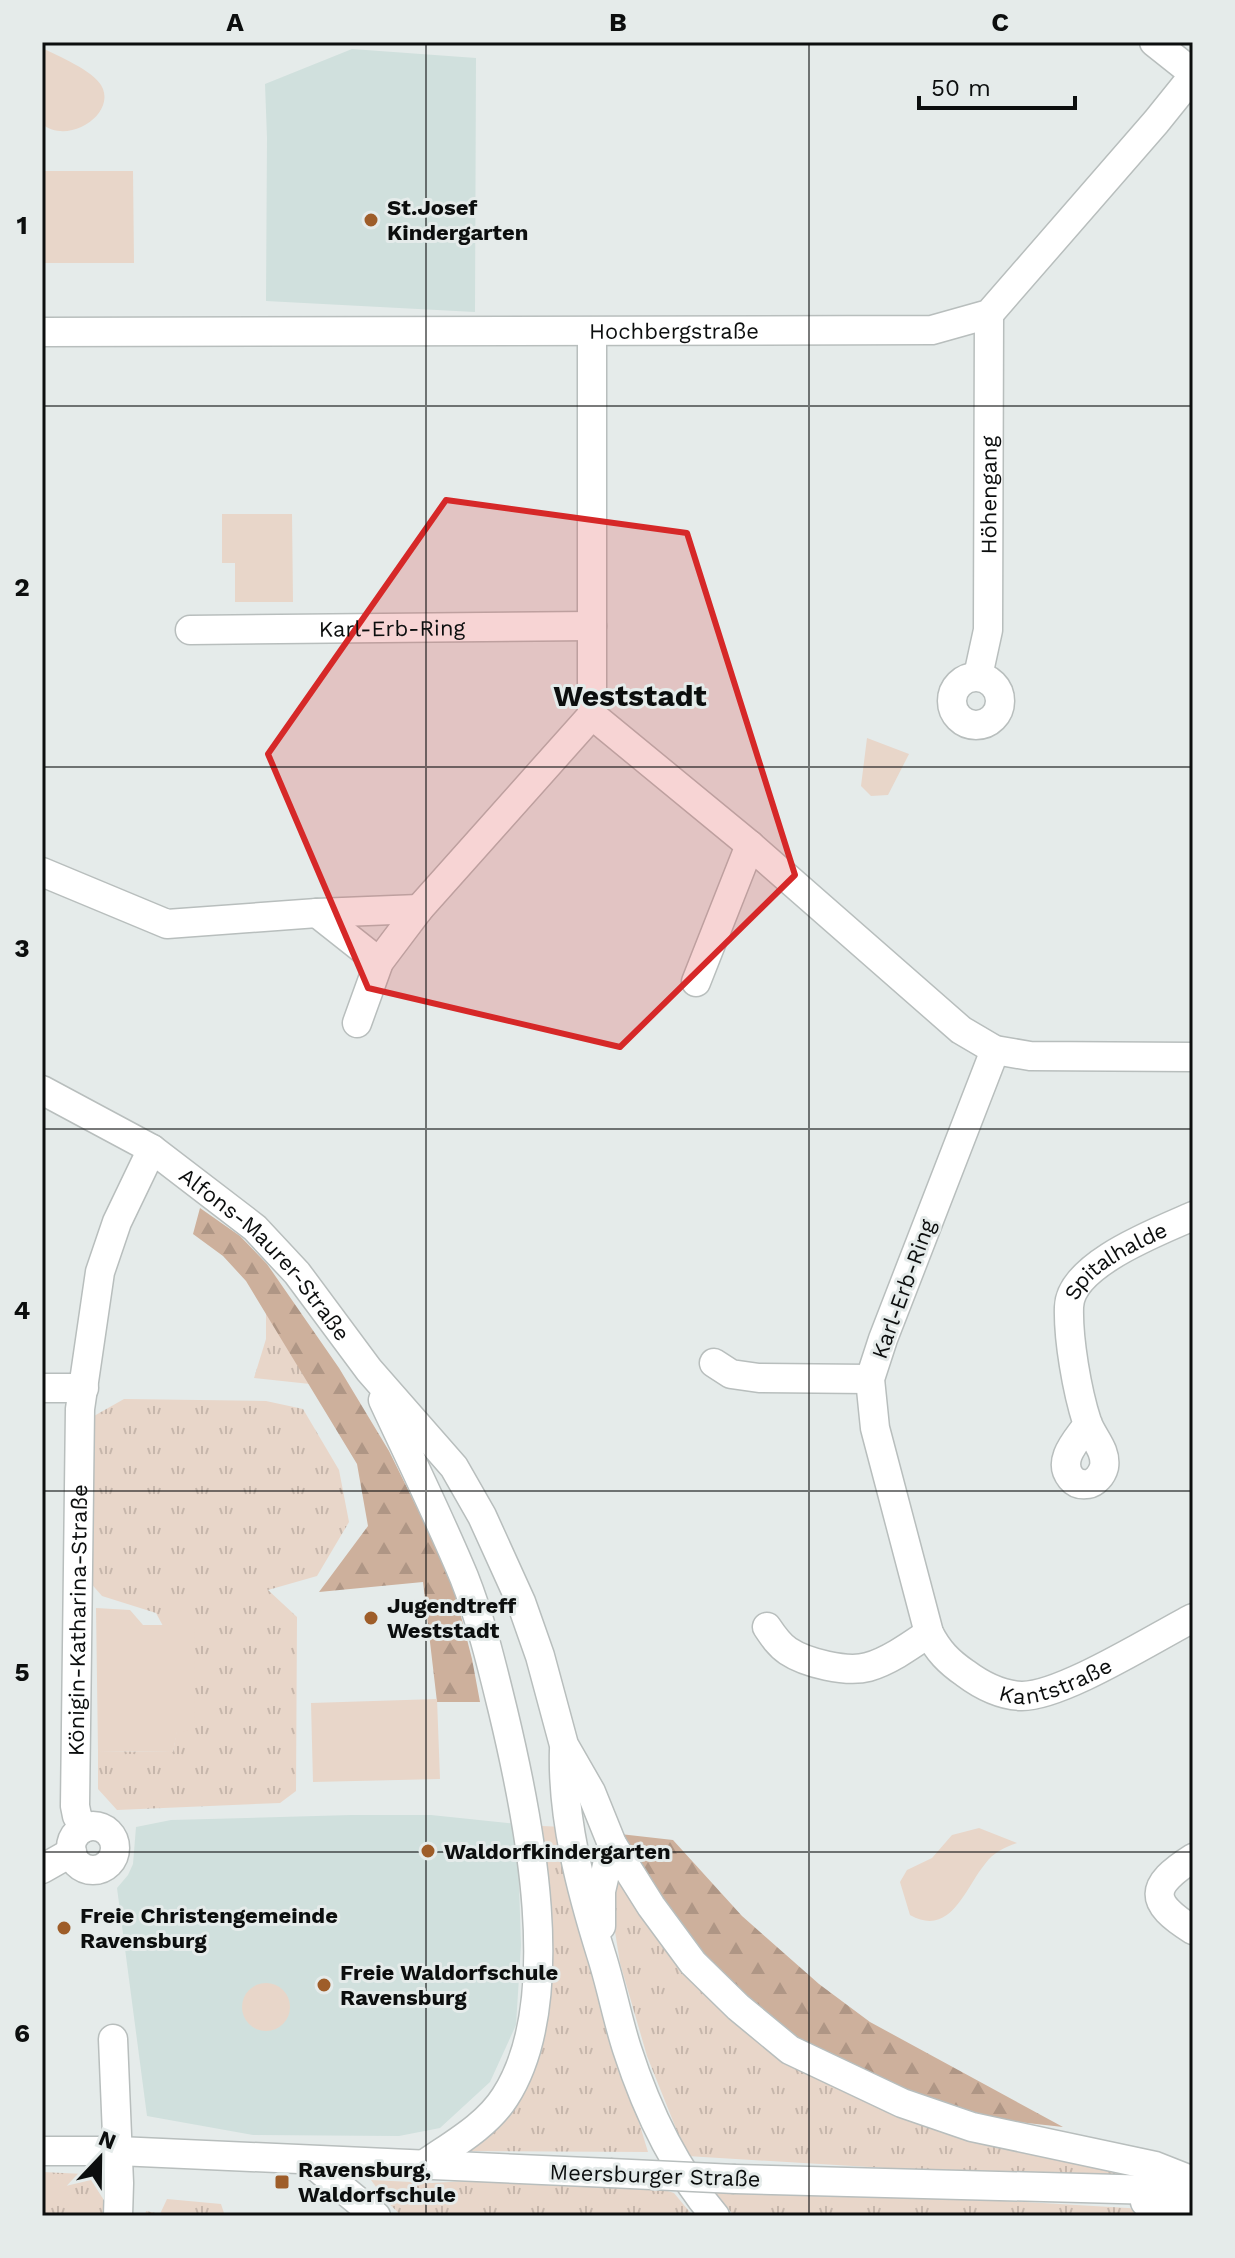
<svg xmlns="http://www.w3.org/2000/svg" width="1235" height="2258" font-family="'Work Sans',sans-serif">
<defs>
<pattern id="grass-tufts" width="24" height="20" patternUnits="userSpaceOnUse" patternTransform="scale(2)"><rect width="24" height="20" fill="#e8d6c9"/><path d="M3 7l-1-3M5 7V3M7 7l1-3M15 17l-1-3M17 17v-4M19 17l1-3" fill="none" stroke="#c6b6ab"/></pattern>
<pattern id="forest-firs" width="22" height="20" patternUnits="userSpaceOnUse" patternTransform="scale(2)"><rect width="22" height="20" fill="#cdb09c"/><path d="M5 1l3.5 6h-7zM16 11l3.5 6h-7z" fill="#af9685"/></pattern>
</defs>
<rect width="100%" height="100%" fill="#e5ebea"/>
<g fill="#d0e0dd">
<path d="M352,49l124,9 -1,254 -209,-11 1,-163 -2,-54z"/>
<path d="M351,1815h80l86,9 4,121 -5,80 -26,57 -50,46 -41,8 -146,-1 -106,-19 -30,-228 11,-13 5,-11 3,-37 35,-7z"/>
</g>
<g fill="url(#grass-tufts)">
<path d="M266,1311l44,73 -56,-6 12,-39z"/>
<path d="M124,1399l142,2 37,8 36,61 10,52 -32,54 -49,14 29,27 -1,174 -16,12 -163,7 -19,-21v-38l75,1 22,-127 -32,1 -7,-13 -54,-17 -14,-16 6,-164z"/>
<path d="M542,1826l22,1 43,189 41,136 -195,-1 77,-82 14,-36 7,-42v-50z"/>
<path d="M615,1867l146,173 70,46 71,30 252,62 -185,-5 -282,-17 -40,-100 -27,-93 -11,-69z"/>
<path d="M42,2172l64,3v41h-64z"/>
<path d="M610,2173l64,20 19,23h-291l-15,-14 -16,-22 61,3z"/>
<path d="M709,2184l436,25 34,7h-445z"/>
<path d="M167,2199l54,5 4,12h-80l1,-5 14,3z"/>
</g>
<g fill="url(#forest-firs)">
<path d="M200,1208l40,28 27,28 72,104 50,83 62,126 21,82 8,43h-43l-14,-120 -104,10 49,-66 -11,-62 -111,-183 -23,-25 -30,-22z"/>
<path d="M620,1834l53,6 69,76 77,68 51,38 193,105 -71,-8 -90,-26 -128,-67 -62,-55 -35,-44z"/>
</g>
<g fill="#e8d6c9">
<path d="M42,48c16,8 50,22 59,37 17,28 -32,61 -59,39z"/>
<path d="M42,171h91l1,92h-92z"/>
<path d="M222,514h70l1,88h-58v-39h-13z"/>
<path d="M867,738l42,16 -21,41 -17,1 -10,-10z"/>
<path d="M96,1608l34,2 13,15h52l-1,105 -17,2 -4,20 -75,-1z"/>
<path d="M437,1699l3,80 -127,3 -2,-79z"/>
<path d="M979,1828l38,15c-14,5 -23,9 -32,21 -20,24 -34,74 -75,51l-10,-33 7,-12 25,-12 20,-23z"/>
<circle cx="266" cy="2007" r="24"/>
</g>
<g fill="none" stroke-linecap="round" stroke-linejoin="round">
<g stroke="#b8bebd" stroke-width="31">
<g id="minor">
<path d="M1154,42l39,31"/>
<path id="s1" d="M42,332l890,-2 57,-16 167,-192 37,-46"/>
<path d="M592,332v383l158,130 211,185 34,20 35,6 163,1"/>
<path id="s2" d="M190,630l402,-4"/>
<path id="s3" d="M978,676l10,-46 1,-316"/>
<circle cx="976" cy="701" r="24"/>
<path d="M42,872l125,52 150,-11 102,-4"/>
<path d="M317,913l62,49"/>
<path d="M696,982l54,-137"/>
<path d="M357,1023l22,-61 40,-53 173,-194"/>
<path id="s4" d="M995,1050l-112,289 -13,40 5,49 54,205c9,18 20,29 36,40 16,12 36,22 56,23 40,1 133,-58 172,-78"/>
<path id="s5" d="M42,1090l110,59 103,79 42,45 72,97 85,97 28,49 39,86 19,54 24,89 27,47 21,52 39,62 42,57 45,44 52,43 112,53 70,24 183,39 38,15"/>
<path d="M714,1363l17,11 28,4 111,1"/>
<path d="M42,1388h42"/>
<path d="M383,1400c27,58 56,117 81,177 17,43 28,89 39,134 25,104 64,290 2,386 -19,30 -55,49 -83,69"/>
<path id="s6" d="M1088,1424c-10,15 -32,36 -17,54 4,5 10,7 17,6 7,-1 14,-9 16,-17 3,-17 -12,-30 -17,-45 -10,-31 -19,-83 -18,-115 1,-43 91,-76 124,-91"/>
<path d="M767,1627c6,9 12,18 21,24 18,12 59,22 80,16 21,-6 42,-21 61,-34"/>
<path d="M564,1750c-2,68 17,140 37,204 10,31 16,64 26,95 19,59 48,120 88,167"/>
<circle cx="93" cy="1848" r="22"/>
<path id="s7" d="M84,1828l-7,-12 -2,-10 5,-397 20,-137 17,-50 35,-73"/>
<path d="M1193,1858c-44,28 -45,44 0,72"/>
<path d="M42,1869l30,-17"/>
<path d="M601,1926v-35l11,-47"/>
<path d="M113,2039l6,144 -1,33"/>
<path d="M42,2151h76l492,22"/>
<path d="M308,2160l68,56"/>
<path d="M735,2179l458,12"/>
<path d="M1145,2202l48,11"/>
</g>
</g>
<use href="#minor" stroke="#fff" stroke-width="28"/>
<g stroke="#b8bebd" stroke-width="31" stroke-linecap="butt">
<path id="minor-bridge" d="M610,2173l125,6"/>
</g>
<use href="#minor-bridge" stroke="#fff" stroke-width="28"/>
</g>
<path fill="#d62828" fill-opacity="0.2" stroke="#d62828" stroke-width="6" stroke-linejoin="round" d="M446,500l241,33 108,342 -175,172 -252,-59 -100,-234z"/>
<path fill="none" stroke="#0c0e0e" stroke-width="2" stroke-opacity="0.55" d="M426,42v2174M809,42v2174M42,406h1151M42,767h1151M42,1129h1151M42,1491h1151M42,1852h1151"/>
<g fill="#9e5d29" stroke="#e5ebea" stroke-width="3">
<circle cx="371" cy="220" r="8"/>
<circle cx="371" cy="1618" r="8"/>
<circle cx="428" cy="1851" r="8"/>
<circle cx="64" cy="1928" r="8"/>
<circle cx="324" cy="1985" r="8"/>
<rect x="274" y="2174" width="16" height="16" rx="4"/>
</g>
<g text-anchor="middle" stroke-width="6" stroke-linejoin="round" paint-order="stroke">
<g font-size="22" font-weight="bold" fill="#0c0e0e" stroke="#e5ebea" text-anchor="start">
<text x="387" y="215">St.Josef<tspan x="387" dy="25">Kindergarten</tspan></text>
<text x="387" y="1613">Jugendtreff<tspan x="387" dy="25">Weststadt</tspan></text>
<text x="444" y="1859">Waldorfkindergarten</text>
<text x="80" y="1923">Freie Christengemeinde<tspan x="80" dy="25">Ravensburg</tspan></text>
<text x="340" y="1980">Freie Waldorfschule<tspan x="340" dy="25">Ravensburg</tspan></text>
<text x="298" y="2177">Ravensburg,<tspan x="298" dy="25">Waldorfschule</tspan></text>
</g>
<g font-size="22" fill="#0c0e0e" stroke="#e5ebea">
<text dy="8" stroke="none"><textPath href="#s1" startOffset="632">Hochbergstraße</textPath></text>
<text dy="8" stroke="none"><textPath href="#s3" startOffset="182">Höhengang</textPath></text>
<text dy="8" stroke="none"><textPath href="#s2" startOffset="202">Karl-Erb-Ring</textPath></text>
<text dy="8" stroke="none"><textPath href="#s5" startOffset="280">Alfons-Maurer-Straße</textPath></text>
<text dy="8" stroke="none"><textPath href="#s6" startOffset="340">Spitalhalde</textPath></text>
<text transform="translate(903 1289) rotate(-70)" y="8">Karl-Erb-Ring</text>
<text dy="8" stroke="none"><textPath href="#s7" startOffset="210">Königin-Katharina-Straße</textPath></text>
<text dy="8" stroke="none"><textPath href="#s4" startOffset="766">Kantstraße</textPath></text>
<text transform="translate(655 2175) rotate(2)" y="8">Meersburger Straße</text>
</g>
<g font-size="30" font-weight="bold" fill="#0c0e0e" stroke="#e5ebea">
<text x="630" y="706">Weststadt</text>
</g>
</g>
<rect width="1235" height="2258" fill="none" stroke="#e5ebea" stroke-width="88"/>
<g transform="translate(100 2158) rotate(22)" stroke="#e5ebea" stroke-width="6" paint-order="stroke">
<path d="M0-6L14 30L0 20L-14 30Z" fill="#0c0e0e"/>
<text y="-12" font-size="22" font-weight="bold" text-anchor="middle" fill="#0c0e0e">N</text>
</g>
<path d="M919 96v12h156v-12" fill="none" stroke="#0c0e0e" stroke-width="4"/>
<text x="931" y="96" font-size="24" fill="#0c0e0e" stroke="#e5ebea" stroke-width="6" paint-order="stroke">50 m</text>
<rect x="44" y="44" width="1147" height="2170" fill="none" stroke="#0c0e0e" stroke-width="3"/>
<g font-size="26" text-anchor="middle" font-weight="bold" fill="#0c0e0e">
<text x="235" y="31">A</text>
<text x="618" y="31">B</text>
<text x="1000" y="31">C</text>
<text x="22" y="234">1</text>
<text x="22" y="596">2</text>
<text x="22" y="957">3</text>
<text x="22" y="1319">4</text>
<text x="22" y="1681">5</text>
<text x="22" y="2042">6</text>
</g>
</svg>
